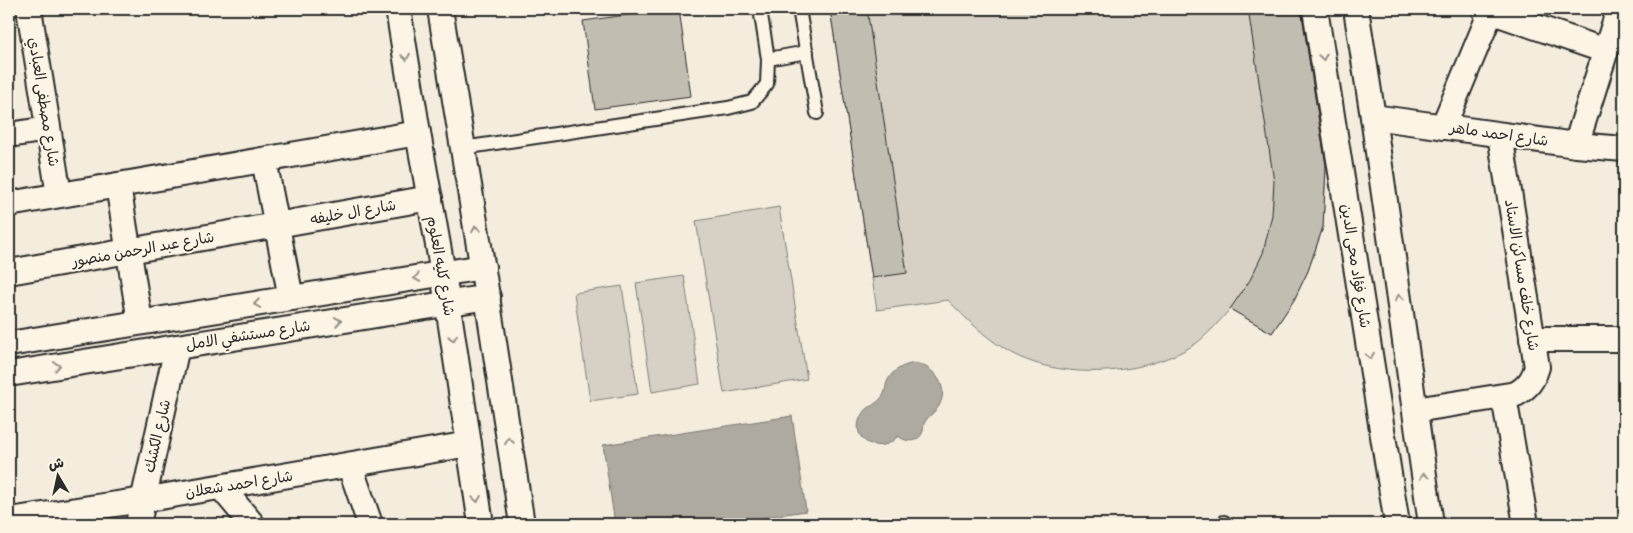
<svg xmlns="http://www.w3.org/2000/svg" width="1633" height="533" font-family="Pangolin,'Playpen Sans Arabic',sans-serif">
<rect width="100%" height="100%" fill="#f4edde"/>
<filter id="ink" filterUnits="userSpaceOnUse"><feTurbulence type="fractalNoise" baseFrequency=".02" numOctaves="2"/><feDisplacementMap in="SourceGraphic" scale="10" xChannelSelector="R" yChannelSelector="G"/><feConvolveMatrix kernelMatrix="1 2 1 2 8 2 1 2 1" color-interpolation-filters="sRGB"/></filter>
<g filter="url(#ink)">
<g fill="#d6d1c4" stroke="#807e78">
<path d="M830,9h471l25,157 -3,61 -15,44 -14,29 -22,33 -42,-24c-10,12 -20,23 -32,33 -50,35 -140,40 -192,8 -22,-14 -40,-31 -58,-50l-71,10z"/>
<path d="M779,207l28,172 -83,14 -28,-172z"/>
<path d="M684,276l16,108 -48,8 -16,-109z"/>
<path d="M622,286l16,108 -48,7 -16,-108z"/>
</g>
<g fill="#afaaa0" stroke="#7a7771">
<path d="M915,363c19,4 35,23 24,43 -4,6 -13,12 -15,18 -1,2 0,5 -1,7 -4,12 -16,12 -25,5 -16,20 -48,6 -38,-18 4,-11 16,-12 22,-21 4,-5 3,-10 5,-15 5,-12 16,-17 28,-19z"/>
<path d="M792,416l14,95 -88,13h-103l-12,-79z"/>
</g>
<g fill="#c2bdb1" stroke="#2b2b2b">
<path d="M550,9h31l-30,6z"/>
<path d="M670,9h9l12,87 -96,13 -12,-88z"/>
<path d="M830,9h37l40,264 -35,5z"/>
<path d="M1248,9h53l25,157 -3,61 -15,44 -14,29 -22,33 -42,-24 20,-29 13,-27 9,-38 2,-33z"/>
</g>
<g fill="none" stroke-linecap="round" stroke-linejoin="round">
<g stroke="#2b2b2b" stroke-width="16">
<g id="lane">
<path d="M799,9l18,104"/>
<path d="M768,59l39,-7"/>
<path d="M463,148l265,-40 24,-6 15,-18 1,-25 -8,-50"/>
<path d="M1224,524v-2"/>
</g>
</g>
<g stroke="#2b2b2b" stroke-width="28">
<g id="street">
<path d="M29,9l30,186"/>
<path d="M398,9l20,124 25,140 38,251"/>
<path d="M440,9l42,255 40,260"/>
<path d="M1315,9l82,515"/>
<path d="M1356,9l17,108 58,407"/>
<path d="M1484,9l122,42"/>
<path d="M1373,117l203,28 48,4"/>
<path d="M1443,127l49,-118"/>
<path d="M9,135l39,-6"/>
<path d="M1576,145l43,-136"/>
<path d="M264,160l27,138"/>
<path d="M118,185l22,137"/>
<path d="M9,204l409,-71"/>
<path d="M9,272l421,-74"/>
<path d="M1532,339h92"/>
<path d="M9,344l474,-77"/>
<path d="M9,374l479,-77"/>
<path d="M1504,397l22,127"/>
<path d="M1415,410l101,-16c12,-7 17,-14 21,-27l-37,-232"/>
<path d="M350,466l20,58"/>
<path d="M221,487l31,37"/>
<path d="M9,520l134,-20 326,-56"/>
<path d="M138,524l39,-177"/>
</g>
</g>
<use href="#lane" stroke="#fcf5e5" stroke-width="12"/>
<use href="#street" stroke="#fcf5e5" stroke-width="24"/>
</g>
<defs><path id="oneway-chevron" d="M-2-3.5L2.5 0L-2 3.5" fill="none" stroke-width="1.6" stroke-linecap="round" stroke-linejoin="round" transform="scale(1.25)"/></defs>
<g stroke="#949088">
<use href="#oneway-chevron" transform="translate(406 57) rotate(81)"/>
<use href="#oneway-chevron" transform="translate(1323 57) rotate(81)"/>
<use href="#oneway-chevron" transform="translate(476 229) rotate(-99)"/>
<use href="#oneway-chevron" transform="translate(417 278) rotate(171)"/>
<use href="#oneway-chevron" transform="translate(1399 298) rotate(-98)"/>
<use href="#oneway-chevron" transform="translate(257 304) rotate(171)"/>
<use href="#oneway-chevron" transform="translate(338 321) rotate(-9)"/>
<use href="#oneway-chevron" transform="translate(453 338) rotate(81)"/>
<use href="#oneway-chevron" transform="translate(1370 356) rotate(81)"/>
<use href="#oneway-chevron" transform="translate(57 366) rotate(-9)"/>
<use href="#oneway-chevron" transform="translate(509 441) rotate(-99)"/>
<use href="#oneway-chevron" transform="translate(1424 476) rotate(-98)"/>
<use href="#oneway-chevron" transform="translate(477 499) rotate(81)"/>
</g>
</g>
<g text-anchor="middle" stroke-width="4" stroke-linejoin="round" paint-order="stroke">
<g font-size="15" fill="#2b2b2b" stroke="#fcf5e5">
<text transform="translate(44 102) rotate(81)" y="5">شارع مصطفى العبادي</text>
<text transform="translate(1499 134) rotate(8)" y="5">شارع احمد ماهر</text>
<text transform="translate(353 212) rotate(-10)" y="5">شارع ال خليفه</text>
<text transform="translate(143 249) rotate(-10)" y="5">شارع عبد الرحمن منصور</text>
<text transform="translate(441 266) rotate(80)" y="5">شارع كليه العلوم</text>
<text transform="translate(1356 266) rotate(81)" y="5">شارع فؤاد محى الدين</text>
<text transform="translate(1522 275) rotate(81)" y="5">شارع خلف مساكن الاستاد</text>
<text transform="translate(248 335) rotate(-9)" y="5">شارع مستشفي الامل</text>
<text transform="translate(157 436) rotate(-77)" y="5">شارع الكشك</text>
<text transform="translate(239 484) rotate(-9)" y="5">شارع احمد شعلان</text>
</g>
</g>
<rect width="1633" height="533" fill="none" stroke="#fcf5e5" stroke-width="30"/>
<rect x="15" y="15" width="1603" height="503" fill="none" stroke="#2b2b2b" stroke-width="2" filter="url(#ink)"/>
<g transform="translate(58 476) rotate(351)" stroke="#fcf5e5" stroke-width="4" paint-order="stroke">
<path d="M0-4L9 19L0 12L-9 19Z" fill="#2b2b2b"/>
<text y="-8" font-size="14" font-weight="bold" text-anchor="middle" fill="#2b2b2b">ش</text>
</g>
</svg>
